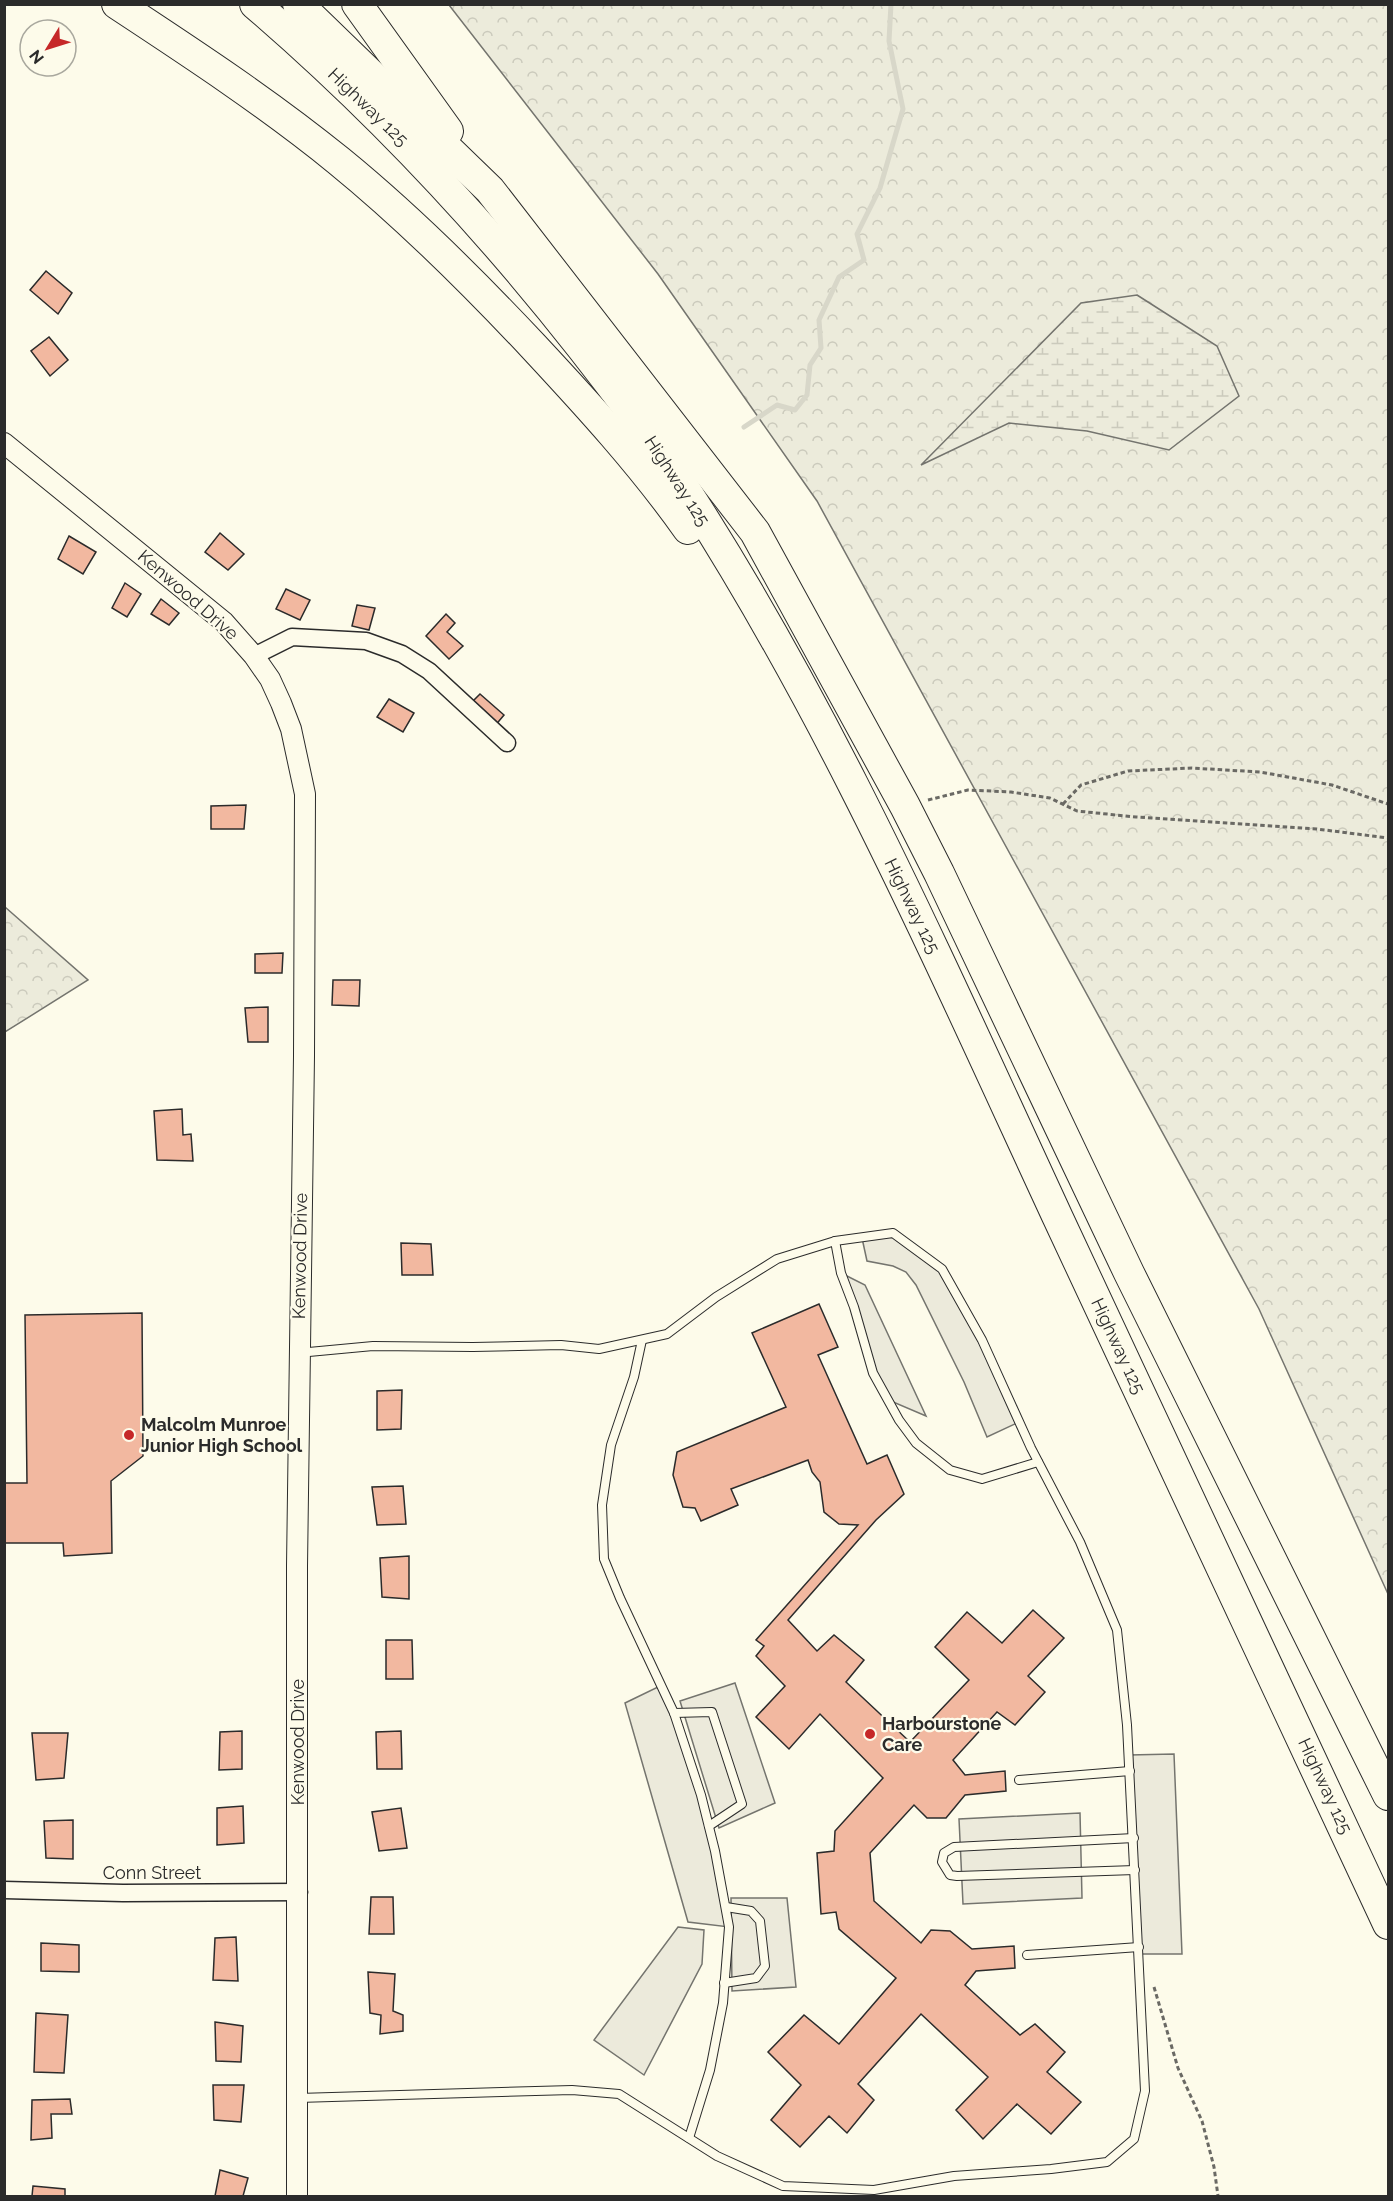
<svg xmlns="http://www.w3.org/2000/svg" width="1393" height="2201" font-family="Raleway,sans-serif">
<defs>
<pattern id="forest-crowns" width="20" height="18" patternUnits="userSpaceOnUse" patternTransform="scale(1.5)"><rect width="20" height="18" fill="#ecebdb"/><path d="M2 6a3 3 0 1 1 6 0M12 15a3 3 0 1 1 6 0" fill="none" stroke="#cbcabc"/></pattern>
<pattern id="wetland-marsh" width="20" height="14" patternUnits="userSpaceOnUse" patternTransform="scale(1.5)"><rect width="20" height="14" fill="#ecebdb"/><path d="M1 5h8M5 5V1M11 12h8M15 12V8" fill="none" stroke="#cbcabc"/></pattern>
</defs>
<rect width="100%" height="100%" fill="#fdfbea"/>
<g fill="url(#forest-crowns)" stroke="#74746e" stroke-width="1.5">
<path d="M449,5h939v1589l-129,-285 -442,-808 -159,-227z"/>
<path d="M5,907l83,73 -83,52z"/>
</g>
<path fill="url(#wetland-marsh)" stroke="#74746e" stroke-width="1.5" d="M1137,295l80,51 22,50 -70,54 -82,-19 -78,-8 -88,42 160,-162z"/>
<g fill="#eceadb" stroke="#74746e" stroke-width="1.5">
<path d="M893,1233l49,36 77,153 -32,15 -23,-55 -48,-97 -10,-13 -13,-6 -26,-5 -5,-23z"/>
<path d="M841,1273l24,12 61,131 -40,-17z"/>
<path d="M735,1683l40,120 -56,25 -39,-127z"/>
<path d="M662,1685l39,110 28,132 -41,-5 -63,-219z"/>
<path d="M1174,1754l8,200h-43l-10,-199z"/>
<path d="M1080,1813l2,85 -119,6 -4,-85z"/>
<path d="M731,1898h56l9,89 -64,4z"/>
<path d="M678,1927l26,3 -2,34 -58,111 -50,-35z"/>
</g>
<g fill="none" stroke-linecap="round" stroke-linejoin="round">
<path stroke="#d8d7c9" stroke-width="5" d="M744,427l33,-22 18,5 12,-15 3,-30 11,-17 -2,-28 20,-43 25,-17 -7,-26 23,-46 23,-79 -14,-68 2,-37"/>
</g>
<g fill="#f2b8a0" stroke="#2b2b2b" stroke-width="1.5">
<path d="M46,271l26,22 -14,21 -28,-24z"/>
<path d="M49,337l19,23 -18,16 -19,-25z"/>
<path d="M220,533l24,21 -16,16 -23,-18z"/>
<path d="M69,536l27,16 -13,22 -25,-15z"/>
<path d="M125,583l16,11 -14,23 -15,-9z"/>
<path d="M286,589l24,11 -10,20 -24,-11z"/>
<path d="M161,599l18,14 -10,12 -18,-11z"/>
<path d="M357,605l18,3 -6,22 -17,-4z"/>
<path d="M446,614l9,9 -8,9 16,14 -14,13 -23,-23z"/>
<path d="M480,694l24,21 -10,12 -25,-22z"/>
<path d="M389,699l25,14 -11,19 -26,-15z"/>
<path d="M246,805l-2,24h-33v-23z"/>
<path d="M283,953l-1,20h-27v-19z"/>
<path d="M333,980h27l-1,26 -27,-1z"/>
<path d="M268,1007v35h-20l-3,-34z"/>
<path d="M182,1109l1,26 8,-1 2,27 -36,-1 -3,-49z"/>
<path d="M401,1243l30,1 2,31h-31z"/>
<path d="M819,1304l19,43 -20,8 49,109 20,-9 17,39 -28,26 -88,100 29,31 17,-16 30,25 -18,22 64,60 59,-62 -34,-33 32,-35 35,31 31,-33 31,28 -36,38 17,16 -30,33 -18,-13 -44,48 12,15 40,-4 1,20 -41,4 -19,23h-19l-13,-13 -44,48 4,48 47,42 10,-13 19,1 22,18 42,-3 1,22 -39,3 -11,14 55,50 15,-11 30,28 -18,20 34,30 -30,32 -34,-30 -34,35 -27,-29 32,-33 -67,-63 -63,70 16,16 -27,33 -18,-17 -29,31 -29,-27 30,-35 -33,-33 36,-37 35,29 57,-66 -57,-49 -3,-17 -15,2 -4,-61 17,-2 1,-20 48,-53 -63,-64 -31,35 -33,-32 29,-31 -29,-30 8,-10 -8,-6 102,-115 -19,-1 -15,-12 -4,-30 -8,-10 -4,-12 -77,29 7,16 -37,16 -6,-13 -12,-1 -10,-32 4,-23 109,-45 -34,-74z"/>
<path d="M142,1313l1,143 -32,25 1,72 -48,3 -1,-13h-59v-60h23l-2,-168z"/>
<path d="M402,1390l-1,39 -24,1v-39z"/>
<path d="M403,1486l3,38 -29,1 -5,-38z"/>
<path d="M409,1556v43l-27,-2 -2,-39z"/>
<path d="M386,1640h26l1,39h-27z"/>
<path d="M242,1731v38l-23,1 1,-38z"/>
<path d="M401,1731l1,38h-25l-1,-37z"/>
<path d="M32,1733h36l-4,45 -28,2z"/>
<path d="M243,1806l1,37 -27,2v-37z"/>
<path d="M401,1808l6,40 -28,3 -7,-39z"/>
<path d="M73,1820v39l-27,-1 -2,-37z"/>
<path d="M371,1897h22l1,37h-25z"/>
<path d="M236,1937l2,44 -25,-1 2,-42z"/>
<path d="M41,1943l38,2v27l-38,-1z"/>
<path d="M368,1972l27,2 -2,37 10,4v16l-23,3 1,-19 -11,-2z"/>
<path d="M36,2013l32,2 -4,58 -30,-1z"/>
<path d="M215,2022l28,4 -2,36 -25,-1z"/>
<path d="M213,2085h31l-3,37 -27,-2z"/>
<path d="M70,2099l2,15h-21l1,24 -21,2 1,-40z"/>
<path d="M220,2170l28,8 -5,18h-28z"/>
<path d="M33,2186l32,3v7h-33z"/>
</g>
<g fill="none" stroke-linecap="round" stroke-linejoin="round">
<g stroke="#2b2b2b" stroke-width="10">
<g id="service">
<path d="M835,1241l6,32 13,34 19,66 26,47 17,23 34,27 32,9 56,-17"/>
<path d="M642,1340l-8,37 -23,68 -9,60 2,54 16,39 54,115 27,82 14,56 14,76 -6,76 -13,67 -21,68"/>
<path d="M674,1713l38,-1 30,92 -33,22"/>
<path d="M1019,1780l111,-9"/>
<path d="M1134,1838l-180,9 -10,6 -2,9 8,13 7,1 178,-6"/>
<path d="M1027,1955l112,-8"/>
<path d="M724,1983l32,-5 9,-12 -5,-45 -9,-10 -25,-4"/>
<path d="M298,2098l274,-8 47,4 98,62 66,30 91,4 80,-14 97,-7 56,-7 27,-23 11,-48 -18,-366 -10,-95 -37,-88 -49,-94 -49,-108 -40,-71 -49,-36 -58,8 -58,18 -61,38 -49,37 -68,15 -38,-4 -88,2 -100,-1 -75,7"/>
</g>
</g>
<g stroke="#2b2b2b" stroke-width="19">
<g id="minor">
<path d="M254,656l38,-19 74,4 36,13 27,17 78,72"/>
<path d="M4,1890l119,3 176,-1"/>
</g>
</g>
<g stroke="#2b2b2b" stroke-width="22">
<path id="tertiary" d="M4,443l220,179 30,34 16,23 11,24 10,26 14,65 -1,262 -7,510v630"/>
</g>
<g stroke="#2b2b2b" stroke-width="32">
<g id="motorway">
<path d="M117,4c76,50 152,100 222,157 70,57 133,120 194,185 54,58 109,118 155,183"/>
<path d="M255,4c121,104 229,219 327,344 27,35 56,71 81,108 160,238 275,503 395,762 109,236 222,470 330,706"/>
<path d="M298,4l192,186 265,342 150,274 34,67 190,400 259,522"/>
<path d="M357,4l91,127"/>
</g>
</g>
<g stroke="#6a6964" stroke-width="3" stroke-dasharray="4.5 3" stroke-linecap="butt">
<path d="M928,800l40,-10 43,2 39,6 27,13 59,6 181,12 71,9"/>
<path d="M1063,804l18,-19 47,-14 64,-3 68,4 72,13 56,19"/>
<path d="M1154,1987l24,81 24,53 12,46 4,29"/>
</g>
<use href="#service" stroke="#fdfbea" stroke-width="8"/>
<use href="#minor" stroke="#fdfbea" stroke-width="16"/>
<use href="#tertiary" stroke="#fdfbea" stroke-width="20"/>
<use href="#motorway" stroke="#fdfbea" stroke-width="30"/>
</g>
<g fill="#c62828" stroke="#fdfbea" stroke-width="2">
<circle cx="129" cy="1435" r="6"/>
<circle cx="870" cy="1734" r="6"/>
</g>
<g text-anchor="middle" stroke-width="4.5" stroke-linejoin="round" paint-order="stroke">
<g font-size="18" fill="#2b2b2b" stroke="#fdfbea">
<text transform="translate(368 107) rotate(44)" y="6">Highway 125</text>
<text transform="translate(677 481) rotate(57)" y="6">Highway 125</text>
<text transform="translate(188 595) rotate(41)" y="6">Kenwood Drive</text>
<text transform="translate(912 906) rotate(64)" y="6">Highway 125</text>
<text transform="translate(300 1256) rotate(-89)" y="6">Kenwood Drive</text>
<text transform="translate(1118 1346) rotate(65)" y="6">Highway 125</text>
<text transform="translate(298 1742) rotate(-90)" y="6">Kenwood Drive</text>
<text transform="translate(1325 1786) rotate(65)" y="6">Highway 125</text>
<text x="152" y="1879">Conn Street</text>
</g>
<g font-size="18" font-weight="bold" fill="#2b2b2b" stroke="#fdfbea" text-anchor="start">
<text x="141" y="1431">Malcolm Munroe<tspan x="141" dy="21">Junior High School</tspan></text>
<text x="882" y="1730">Harbourstone<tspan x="882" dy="21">Care</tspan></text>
</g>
</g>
<rect width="1393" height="2201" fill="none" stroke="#2b2b2b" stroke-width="12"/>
<g transform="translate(48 48) rotate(232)"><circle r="28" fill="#fdfbea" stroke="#a9a89e" stroke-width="1.5"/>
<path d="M0-4.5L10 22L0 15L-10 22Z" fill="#c62828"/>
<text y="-9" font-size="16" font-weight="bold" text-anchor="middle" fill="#2b2b2b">N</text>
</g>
</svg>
